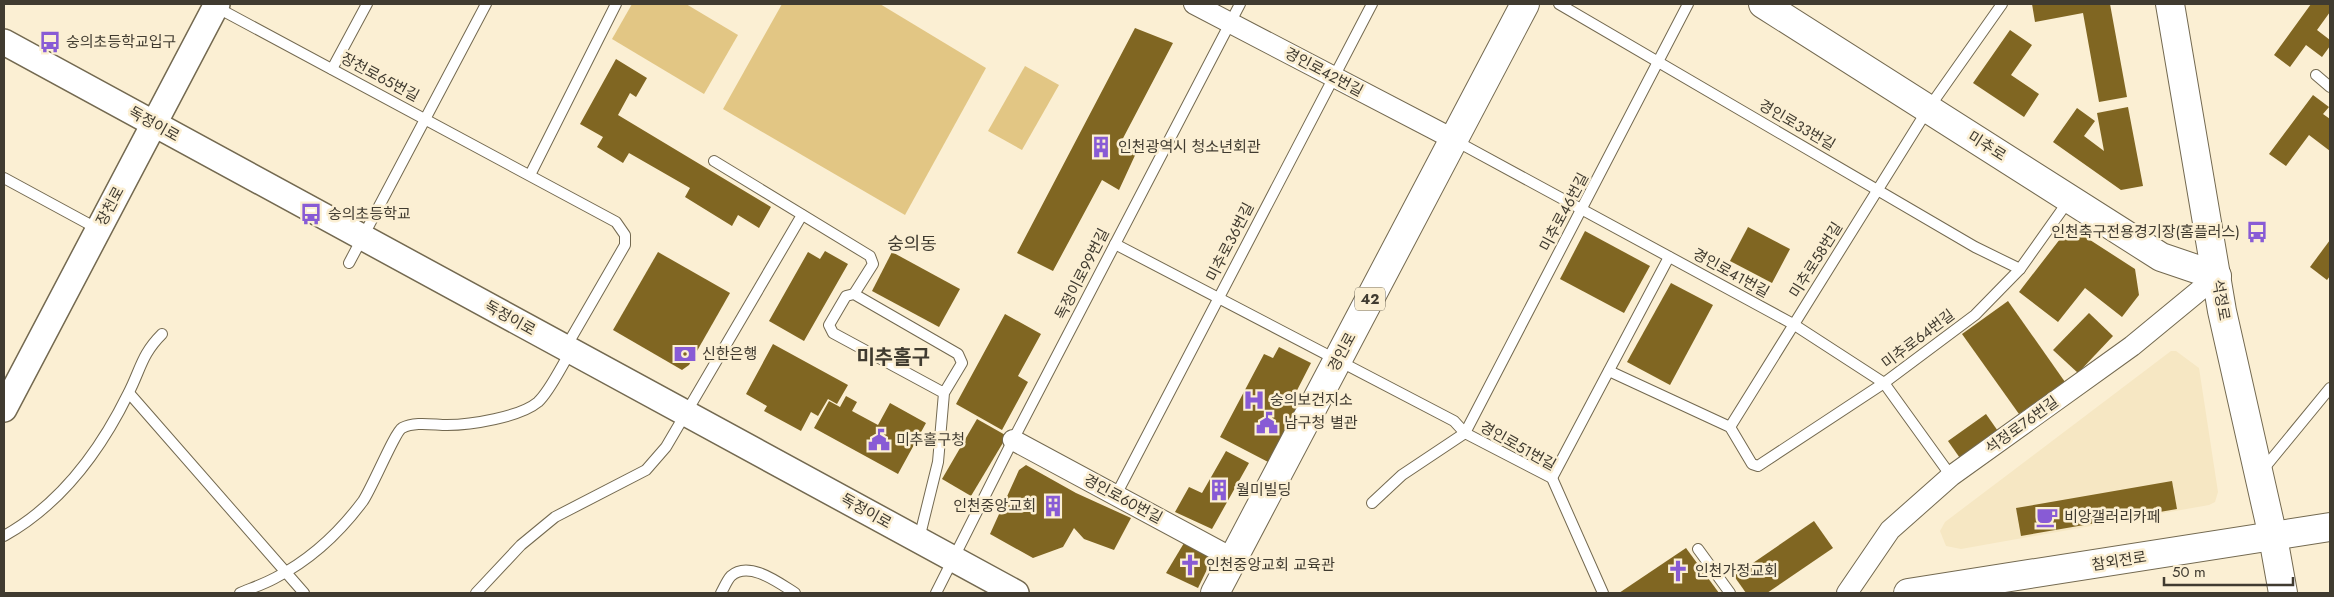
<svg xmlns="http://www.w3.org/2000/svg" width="2334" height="597" font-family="Jost,'Noto Sans KR',sans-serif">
<rect width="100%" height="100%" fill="#fbefd3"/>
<path fill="#f6e7c3" d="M2171,351h5l23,17 19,124 -3,10 -6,3 -248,44 -15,-3 -6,-15 5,-9z"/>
<g fill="#e2c684">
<path d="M632,4h54l52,31 -34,59 -92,-55z"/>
<path d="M782,4h98l106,64 -81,147 -182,-106z"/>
<path d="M1025,66l34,19 -37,65 -34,-19z"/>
</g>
<g fill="#806622">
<path d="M2032,4h78l17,93 -28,5 -16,-89 -48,9z"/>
<path d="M2311,4l19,1v7l-13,18 13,10v6l-8,11 -16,-12 -16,22 -16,-12z"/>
<path d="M1135,28l38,15 -53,101 17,7 -18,39 -17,-10 -49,91 -36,-18z"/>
<path d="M2010,30l22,15 -21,30 28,19 -15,23 -51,-34z"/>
<path d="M616,59l31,19 -11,19 -6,-4 -12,22 153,92 -12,21 -21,-13 -6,11 -47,-29 5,-9 -61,-35 -6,10 -26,-16 6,-10 -23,-13z"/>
<path d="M2313,95l16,12 -6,7 7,5v32l-21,-16 -23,31 -17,-12z"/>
<path d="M2128,107l15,79 -22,4 -68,-48 24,-34 18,13 -11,15 20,15 -7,-38z"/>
<path d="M1748,227l42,22 -18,34 -42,-22z"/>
<path d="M2073,229l62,40 4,26 -17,22 -37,-29 -27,34 -39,-30 48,-62z"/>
<path d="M1585,231l65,35 -26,47 -64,-34z"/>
<path d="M2330,240v36l-3,4 -17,-13z"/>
<path d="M825,251l23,13 -44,77 -35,-20 39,-69 12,7z"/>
<path d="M658,252l72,41 -41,72 -7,5 -69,-40z"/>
<path d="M892,252l68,37 -21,38 -67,-36z"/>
<path d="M1671,283l42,22 -43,80 -43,-23z"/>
<path d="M2008,301l57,81 -46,32 -57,-80z"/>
<path d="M2089,313l24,23 -35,37 -25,-23z"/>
<path d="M1005,314l36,20 -23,42 10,6 -26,48 -46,-26z"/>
<path d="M773,344l75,41 -11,19 -9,-5 -10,17 -7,-4 -10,19 -37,-20 3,-5 -21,-12z"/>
<path d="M1279,347l32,16 -21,41 8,4 -28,55 -50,-26 44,-83 9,4z"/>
<path d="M846,396l11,6 -5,9 26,14 12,-22 36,20 -28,51 -84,-46 15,-27 11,6z"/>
<path d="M1986,414l14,20 -38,27 -14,-20z"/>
<path d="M977,419l30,17 -36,60 -29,-17z"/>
<path d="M1226,451l23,12 -37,66 -37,-17 14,-25 13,6z"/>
<path d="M1026,465l50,28 55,25 -17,32 -30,-11 -10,-11 -11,19 -30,11 -43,-24 29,-64z"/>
<path d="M2172,481l5,28 -156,27 -5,-28z"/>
<path d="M1814,521l19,27 -66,45h-21l-12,-17z"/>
<path d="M1184,543l29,14 -15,31 -32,-15z"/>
<path d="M1686,548l33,45h-100z"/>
</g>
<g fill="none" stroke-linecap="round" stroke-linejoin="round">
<g stroke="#736950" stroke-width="12">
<g id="service">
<path d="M1559,4l416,243 45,22"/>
<path d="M216,7l400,215 9,13v10l-59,102"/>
<path d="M332,69l35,-65"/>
<path d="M2316,75l14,12"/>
<path d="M1454,140l339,184 91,59 67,93"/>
<path d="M714,161l156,95 3,8 -19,30"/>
<path d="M530,175l86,-171"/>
<path d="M4,178l94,51"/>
<path d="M1115,244l339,177 11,12 87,45 51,115"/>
<path d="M349,263l137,-259"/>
<path d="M1609,371l121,56 22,37 6,2 126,-83 91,-68 45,-46 49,-69"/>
<path d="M129,393l175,200"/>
<path d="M1730,427l198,-318 74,-105"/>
<path d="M2261,472l69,-84"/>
<path d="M1552,478l117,-221"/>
<path d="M1116,495l256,-491"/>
<path d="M1372,503l30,-28 63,-42 223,-429"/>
<path d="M4,536c57,-32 96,-85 124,-142 13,-25 13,-39 34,-60"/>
<path d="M919,539l19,-77 6,-69 18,-30 -4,-9 -104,-60 -8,2 -17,29 4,8 111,60"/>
<path d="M1698,549l32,44"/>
<path d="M240,593c12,-5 24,-9 35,-15 35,-18 65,-46 88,-77 9,-13 32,-69 39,-73 13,-7 32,-3 45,-3 24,0 73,-8 91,-23 12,-11 24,-37 33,-51"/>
<path d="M476,593l45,-48 34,-28 91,-47 20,-23 136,-232"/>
<path d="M721,593c3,-5 6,-13 10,-17 18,-16 48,7 64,17"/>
<path d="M936,593l77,-153 227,-436"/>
</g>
</g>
<g stroke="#736950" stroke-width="22">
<g id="minor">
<path d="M1194,4l259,135"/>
<path d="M1013,440l221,119"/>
<path d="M1847,593l43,-63 61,-54 181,-130 85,-70"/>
</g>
</g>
<g stroke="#736950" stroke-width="28">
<g id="tertiary">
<path d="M4,42l1012,551"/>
<path d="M4,409l213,-405"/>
</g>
</g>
<g stroke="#736950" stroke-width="30">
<g id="secondary">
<path d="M1763,4l398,253 56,19"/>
<path d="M2170,4l52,307 51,226 10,56"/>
<path d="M1908,593l422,-66"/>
</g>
</g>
<g stroke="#736950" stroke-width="30">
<path id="primary" d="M1215,593l310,-589"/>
</g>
<use href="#service" stroke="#fff" stroke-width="10"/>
<use href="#minor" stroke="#fff" stroke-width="20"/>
<use href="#tertiary" stroke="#fff" stroke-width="25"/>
<use href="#secondary" stroke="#fff" stroke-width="28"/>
<use href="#primary" stroke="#fff" stroke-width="28"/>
</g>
<defs>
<g id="bus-bare" transform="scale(1.725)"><path d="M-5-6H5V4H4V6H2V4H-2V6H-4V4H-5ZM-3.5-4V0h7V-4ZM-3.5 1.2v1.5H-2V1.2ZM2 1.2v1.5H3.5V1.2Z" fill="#885bd5" stroke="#fbefd3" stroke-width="2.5" paint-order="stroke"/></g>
<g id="building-bare" transform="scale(1.725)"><path d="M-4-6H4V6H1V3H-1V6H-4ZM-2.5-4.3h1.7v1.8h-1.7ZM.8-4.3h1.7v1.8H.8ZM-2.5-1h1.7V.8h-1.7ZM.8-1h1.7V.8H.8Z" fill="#885bd5" stroke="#fbefd3" stroke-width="2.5" paint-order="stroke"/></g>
<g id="bank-bare" transform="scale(1.725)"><path d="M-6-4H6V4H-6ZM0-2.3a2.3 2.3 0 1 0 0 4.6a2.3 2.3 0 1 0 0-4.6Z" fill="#885bd5" stroke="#fbefd3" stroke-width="2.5" paint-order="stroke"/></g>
<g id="hospital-bare" transform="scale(1.725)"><path d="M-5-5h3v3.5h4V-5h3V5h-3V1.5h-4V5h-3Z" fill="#885bd5" stroke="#fbefd3" stroke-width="2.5" paint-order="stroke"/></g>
<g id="civic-bare" transform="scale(1.725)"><path d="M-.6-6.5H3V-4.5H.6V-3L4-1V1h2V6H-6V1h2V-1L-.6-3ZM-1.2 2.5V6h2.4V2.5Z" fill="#885bd5" stroke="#fbefd3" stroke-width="2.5" paint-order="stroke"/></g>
<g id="cafe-bare" transform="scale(1.725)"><path d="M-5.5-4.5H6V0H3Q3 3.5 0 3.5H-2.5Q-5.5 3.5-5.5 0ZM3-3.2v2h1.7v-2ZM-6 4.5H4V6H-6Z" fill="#885bd5" stroke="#fbefd3" stroke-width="2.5" paint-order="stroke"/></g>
<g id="church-bare" transform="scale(1.725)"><path d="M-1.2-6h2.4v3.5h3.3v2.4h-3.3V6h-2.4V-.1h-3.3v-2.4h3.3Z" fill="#885bd5" stroke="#fbefd3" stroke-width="2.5" paint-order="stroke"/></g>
</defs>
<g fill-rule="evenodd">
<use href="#bus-bare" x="50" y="42"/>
<use href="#building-bare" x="1101" y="147"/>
<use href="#bus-bare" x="311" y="214"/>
<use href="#bus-bare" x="2257" y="232"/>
<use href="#bank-bare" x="685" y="354"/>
<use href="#hospital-bare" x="1254" y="400"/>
<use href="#civic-bare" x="1267" y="423"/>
<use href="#civic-bare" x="879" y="440"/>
<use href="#building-bare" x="1219" y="490"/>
<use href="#building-bare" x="1053" y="506"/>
<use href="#cafe-bare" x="2047" y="517"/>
<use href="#church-bare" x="1190" y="565"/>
<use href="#church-bare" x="1678" y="571"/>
</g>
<g text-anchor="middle" stroke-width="5" stroke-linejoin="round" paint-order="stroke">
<rect fill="#fbefd3" stroke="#787161" stroke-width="1" x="1355" y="287.5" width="30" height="23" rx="4"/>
<g font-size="14" font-weight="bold" fill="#403b30">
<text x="1370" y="304">42</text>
</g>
<g font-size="15" fill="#403b30" stroke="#fbefd3" text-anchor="start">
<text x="66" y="47">숭의초등학교입구</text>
<text x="1118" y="152">인천광역시 청소년회관</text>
<text x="328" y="219">숭의초등학교</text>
<text x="2240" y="237" text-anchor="end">인천축구전용경기장(홈플러스)</text>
<text x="702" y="359">신한은행</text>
<text x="1270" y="405">숭의보건지소</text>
<text x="1284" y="428">남구청 별관</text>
<text x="896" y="445">미추홀구청</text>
<text x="1236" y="495">월미빌딩</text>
<text x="1036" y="511" text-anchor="end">인천중앙교회</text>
<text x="2064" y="522">비앙갤러리카페</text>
<text x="1206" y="570">인천중앙교회 교육관</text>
<text x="1695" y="576">인천가정교회</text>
</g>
<g font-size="15" fill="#403b30" stroke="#fbefd3">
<text transform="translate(1324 72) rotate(28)" y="5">경인로42번길</text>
<text transform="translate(380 77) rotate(28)" y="5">장천로65번길</text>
<text transform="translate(154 124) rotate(29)" y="5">독정이로</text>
<text transform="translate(1797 125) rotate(30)" y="5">경인로33번길</text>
<text transform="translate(1987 146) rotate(32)" y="5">미추로</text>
<text transform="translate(110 206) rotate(-62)" y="5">장천로</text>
<text transform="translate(1564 212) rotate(-62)" y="5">미추로46번길</text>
<text transform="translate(1230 242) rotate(-63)" y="5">미추로36번길</text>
<text transform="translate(1816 260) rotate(-58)" y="5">미추로58번길</text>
<text transform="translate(1731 273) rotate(29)" y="5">경인로41번길</text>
<text transform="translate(1082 274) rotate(-63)" y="5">독정이로99번길</text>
<text transform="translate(2221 300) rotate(80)" y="5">석정로</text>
<text transform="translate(510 318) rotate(29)" y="5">독정이로</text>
<text transform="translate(1918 339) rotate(-37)" y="5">미추로64번길</text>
<text transform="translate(1342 352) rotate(-62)" y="5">경인로</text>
<text transform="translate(2022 425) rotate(-36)" y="5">석정로76번길</text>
<text transform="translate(1518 446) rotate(29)" y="5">경인로51번길</text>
<text transform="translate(1123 499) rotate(28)" y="5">경인로60번길</text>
<text transform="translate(866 511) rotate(29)" y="5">독정이로</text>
<text transform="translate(2119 561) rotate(-9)" y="5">참외전로</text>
</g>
<g font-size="18" fill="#403b30" stroke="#fbefd3">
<text x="912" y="250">숭의동</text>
</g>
<g font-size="20" font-weight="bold" fill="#403b30" stroke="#fbefd3">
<text x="893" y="364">미추홀구</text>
</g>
</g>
<rect width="2334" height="597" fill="none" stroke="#403b30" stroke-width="10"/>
<path d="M2164 577v8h129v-8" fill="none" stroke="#403b30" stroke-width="2.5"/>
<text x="2172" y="577" font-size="15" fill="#403b30" stroke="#fbefd3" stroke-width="4" paint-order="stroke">50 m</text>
</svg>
